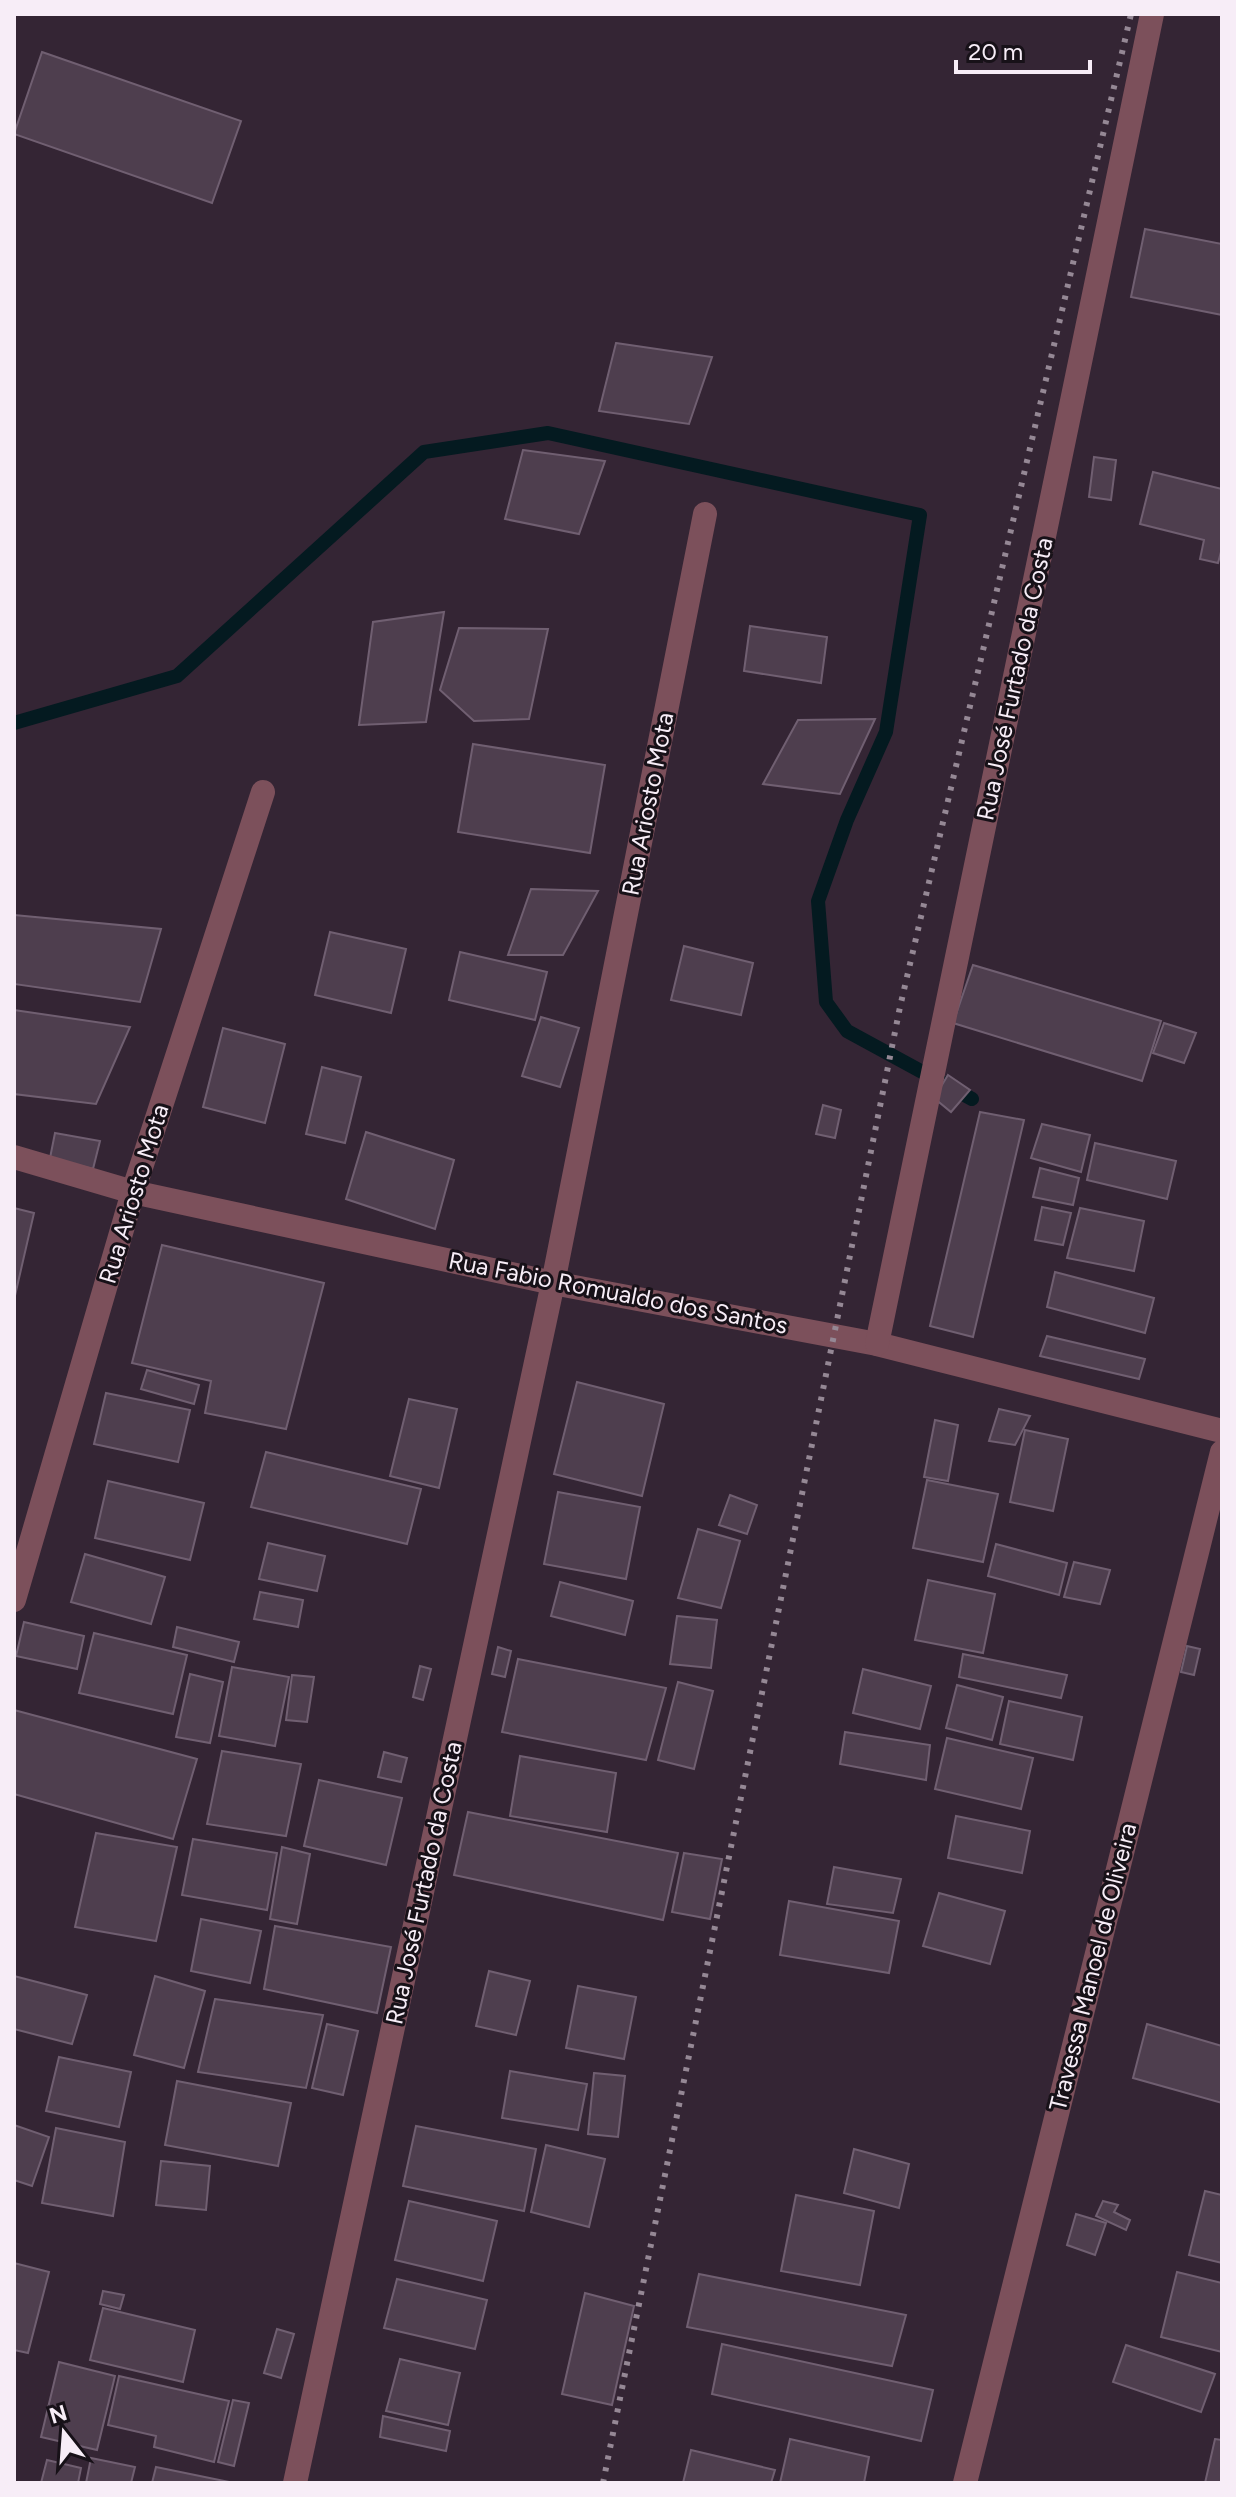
<svg xmlns="http://www.w3.org/2000/svg" width="1236" height="2497" font-family="Figtree,sans-serif">
<rect width="100%" height="100%" fill="#342534"/>
<g fill="none" stroke-linecap="round" stroke-linejoin="round">
<path stroke="#041a20" stroke-width="14" d="M14,723l163,-47 247,-224 124,-19 372,82 -34,217 -39,88 -29,81 8,101 21,29 125,68"/>
</g>
<g fill="#4e3e4e" stroke="#705f71" stroke-width="2">
<path d="M42,52l199,69 -29,82 -198,-69z"/>
<path d="M1145,229l77,15v71l-91,-18z"/>
<path d="M616,343l96,14 -23,67 -90,-13z"/>
<path d="M523,450l82,11 -26,73 -74,-15z"/>
<path d="M1094,457l22,3 -5,40 -22,-3z"/>
<path d="M1153,472l69,17v59l-4,15 -18,-4 4,-19 -64,-16z"/>
<path d="M444,612l-18,110 -67,3 14,-103z"/>
<path d="M750,626l77,11 -6,46 -77,-12z"/>
<path d="M459,628l89,1 -19,90 -55,2 -34,-31z"/>
<path d="M875,719l-35,75 -77,-10 35,-64z"/>
<path d="M473,744l132,21 -15,88 -132,-21z"/>
<path d="M531,889l67,2 -35,64h-55z"/>
<path d="M14,915l147,14 -21,73 -126,-18z"/>
<path d="M330,932l76,17 -15,64 -76,-18z"/>
<path d="M684,946l69,17 -12,52 -70,-15z"/>
<path d="M460,952l87,20 -12,48 -86,-20z"/>
<path d="M973,965l188,56 -19,60 -189,-58z"/>
<path d="M14,1010l116,17 -34,77 -82,-10z"/>
<path d="M541,1017l38,11 -19,59 -38,-11z"/>
<path d="M1164,1023l32,10 -12,30 -31,-10z"/>
<path d="M223,1028l62,16 -20,79 -62,-16z"/>
<path d="M322,1067l39,10 -16,66 -39,-9z"/>
<path d="M948,1075l22,15 -19,22 -17,-14z"/>
<path d="M823,1105l18,5 -6,28 -19,-4z"/>
<path d="M980,1112l44,8 -51,217 -43,-11z"/>
<path d="M1042,1124l48,11 -9,37 -50,-14z"/>
<path d="M366,1132l88,28 -19,69 -89,-30z"/>
<path d="M55,1133l45,8 -7,28 -43,-11z"/>
<path d="M1095,1143l81,18 -9,38 -80,-19z"/>
<path d="M1040,1168l39,10 -6,27 -40,-8z"/>
<path d="M1042,1207l29,6 -8,32 -28,-5z"/>
<path d="M14,1208l20,5 -20,87z"/>
<path d="M1080,1208l64,13 -10,50 -67,-13z"/>
<path d="M162,1245l162,38 -38,146 -81,-16 6,-32 -79,-18z"/>
<path d="M1055,1272l99,26 -9,35 -98,-26z"/>
<path d="M1047,1336l98,23 -6,20 -99,-23z"/>
<path d="M147,1370l52,15 -5,19 -53,-15z"/>
<path d="M577,1382l87,22 -22,92 -88,-22z"/>
<path d="M106,1393l84,17 -12,52 -84,-18z"/>
<path d="M409,1399l48,10 -18,79 -49,-12z"/>
<path d="M999,1409l31,7 -15,29 -26,-4z"/>
<path d="M935,1420l23,5 -10,56 -24,-4z"/>
<path d="M1025,1430l43,9 -15,72 -43,-9z"/>
<path d="M266,1452l155,37 -14,55 -156,-37z"/>
<path d="M927,1480l71,14 -15,68 -70,-14z"/>
<path d="M108,1481l96,22 -14,57 -95,-22z"/>
<path d="M558,1492l82,15 -14,72 -82,-15z"/>
<path d="M730,1495l27,10 -10,29 -28,-9z"/>
<path d="M698,1529l42,12 -19,67 -43,-10z"/>
<path d="M268,1543l57,13 -8,35 -58,-12z"/>
<path d="M996,1544l71,19 -8,32 -71,-19z"/>
<path d="M85,1554l80,23 -14,47 -80,-22z"/>
<path d="M1074,1562l36,8 -10,34 -36,-7z"/>
<path d="M928,1580l67,14 -12,59 -68,-13z"/>
<path d="M560,1582l73,19 -8,34 -74,-19z"/>
<path d="M260,1592l43,8 -5,27 -44,-8z"/>
<path d="M677,1616l40,4 -6,48 -41,-4z"/>
<path d="M24,1622l60,14 -7,33 -61,-13z"/>
<path d="M177,1627l62,15 -5,20 -61,-15z"/>
<path d="M94,1633l93,22 -14,59 -94,-21z"/>
<path d="M1187,1646l13,3 -6,26 -13,-3z"/>
<path d="M498,1647l13,4 -6,26 -13,-3z"/>
<path d="M963,1654l104,21 -6,23 -102,-21z"/>
<path d="M518,1659l148,29 -20,72 -144,-28z"/>
<path d="M420,1666l11,3 -8,31 -10,-3z"/>
<path d="M232,1667l57,10 -14,69 -56,-10z"/>
<path d="M863,1669l68,17 -11,43 -67,-16z"/>
<path d="M190,1674l33,8 -13,61 -34,-6z"/>
<path d="M292,1675l22,2 -7,45 -21,-2z"/>
<path d="M678,1682l35,9 -19,78 -36,-9z"/>
<path d="M957,1685l46,12 -11,43 -46,-12z"/>
<path d="M1009,1701l73,16 -9,43 -73,-16z"/>
<path d="M14,1710l183,49 -24,80 -159,-45z"/>
<path d="M845,1732l85,13 -4,35 -86,-16z"/>
<path d="M947,1738l86,20 -12,51 -86,-20z"/>
<path d="M222,1751l79,13 -15,72 -79,-12z"/>
<path d="M384,1752l23,6 -6,24 -23,-5z"/>
<path d="M520,1756l96,17 -9,59 -97,-16z"/>
<path d="M319,1780l83,18 -16,67 -82,-19z"/>
<path d="M468,1812l210,41 -15,67 -209,-45z"/>
<path d="M956,1816l74,15 -8,42 -74,-15z"/>
<path d="M96,1833l81,14 -21,94 -81,-14z"/>
<path d="M193,1839l84,14 -10,57 -85,-15z"/>
<path d="M282,1847l28,7 -13,70 -27,-5z"/>
<path d="M684,1853l38,6 -12,60 -38,-7z"/>
<path d="M834,1867l67,12 -8,34 -66,-9z"/>
<path d="M939,1893l66,18 -15,53 -67,-18z"/>
<path d="M789,1901l110,20 -10,52 -109,-18z"/>
<path d="M201,1919l60,12 -11,52 -59,-12z"/>
<path d="M275,1926l116,21 -14,66 -113,-24z"/>
<path d="M489,1971l41,10 -14,54 -40,-9z"/>
<path d="M14,1976l73,19 -15,49 -58,-15z"/>
<path d="M155,1976l50,15 -21,77 -50,-13z"/>
<path d="M578,1986l58,11 -12,62 -58,-11z"/>
<path d="M215,1999l108,16 -17,73 -108,-16z"/>
<path d="M327,2024l31,7 -15,64 -31,-7z"/>
<path d="M1147,2024l75,22v57l-89,-25z"/>
<path d="M59,2057l72,15 -12,55 -73,-16z"/>
<path d="M510,2071l77,13 -9,46 -76,-12z"/>
<path d="M594,2073l31,3 -7,61 -30,-3z"/>
<path d="M177,2081l114,22 -13,63 -113,-21z"/>
<path d="M14,2125l35,12 -17,49 -18,-6z"/>
<path d="M416,2126l120,23 -12,62 -121,-25z"/>
<path d="M56,2128l69,14 -12,74 -71,-13z"/>
<path d="M546,2145l59,14 -16,68 -58,-15z"/>
<path d="M854,2149l55,15 -10,44 -55,-15z"/>
<path d="M161,2161l49,5 -4,44 -50,-5z"/>
<path d="M1205,2191l17,4v68l-33,-8z"/>
<path d="M796,2195l78,16 -14,74 -79,-14z"/>
<path d="M409,2201l88,20 -14,60 -88,-21z"/>
<path d="M1103,2201l15,4 -4,7 16,8 -4,10 -30,-14z"/>
<path d="M1076,2214l30,9 -11,32 -28,-10z"/>
<path d="M14,2263l35,9 -21,81 -14,-3z"/>
<path d="M1177,2272l45,11v69l-61,-15z"/>
<path d="M699,2274l207,41 -14,51 -205,-39z"/>
<path d="M397,2279l90,21 -12,49 -91,-21z"/>
<path d="M103,2291l21,4 -4,14 -20,-5z"/>
<path d="M585,2293l49,13 -22,99 -50,-11z"/>
<path d="M103,2308l92,22 -12,52 -93,-22z"/>
<path d="M277,2329l17,5 -13,44 -17,-5z"/>
<path d="M722,2344l211,46 -12,51 -209,-47z"/>
<path d="M1126,2345l89,29 -14,38 -88,-30z"/>
<path d="M400,2359l60,14 -12,52 -62,-14z"/>
<path d="M59,2362l56,14 -18,74 -56,-13z"/>
<path d="M119,2376l110,25 -15,61 -60,-15 2,-11 -48,-11z"/>
<path d="M233,2400l16,3 -15,63 -16,-4z"/>
<path d="M383,2416l67,15 -4,20 -66,-14z"/>
<path d="M790,2439l79,18 -5,26h-84z"/>
<path d="M1215,2439l7,1v43h-17z"/>
<path d="M691,2450l84,20 -4,13h-88z"/>
<path d="M91,2458l44,9 -4,16h-45z"/>
<path d="M47,2460l34,8 -3,15h-37z"/>
<path d="M156,2467l78,16h-82z"/>
</g>
<g fill="none" stroke-linecap="round" stroke-linejoin="round">
<g stroke="#7c505b" stroke-width="24">
<path d="M14,1157l119,35 420,91 324,61 345,87"/>
<path d="M877,1344l275,-1330"/>
<path d="M14,1600l119,-408 130,-400"/>
<path d="M295,2483l258,-1200 152,-769"/>
<path d="M965,2483l257,-1031"/>
</g>
<path stroke="#958895" stroke-width="6" stroke-dasharray="4 8" stroke-linecap="butt" d="M603,2483l297,-1476 231,-993"/>
</g>
<g text-anchor="middle" stroke-width="6" stroke-linejoin="round" paint-order="stroke">
<g font-size="24" fill="#f7edf7" stroke="#171118">
<text transform="translate(1015 679) rotate(-78)" y="8">Rua José Furtado da Costa</text>
<text transform="translate(648 804) rotate(-79)" y="8">Rua Ariosto Mota</text>
<text transform="translate(134 1194) rotate(-73)" y="8">Rua Ariosto Mota</text>
<text transform="translate(618 1293) rotate(11)" y="8">Rua Fabio Romualdo dos Santos</text>
<text transform="translate(424 1883) rotate(-78)" y="8">Rua José Furtado da Costa</text>
<text transform="translate(1093 1967) rotate(-76)" y="8">Travessa Manoel de Oliveira</text>
</g>
</g>
<rect width="1236" height="2497" fill="none" stroke="#f7edf7" stroke-width="32"/>
<g transform="translate(64 2433) rotate(343)" stroke="#171118" stroke-width="6" paint-order="stroke">
<path d="M0-6L14 30L0 20L-14 30Z" fill="#f7edf7"/>
<text y="-12" font-size="22" font-weight="bold" text-anchor="middle" fill="#f7edf7">N</text>
</g>
<path d="M956 60v12h134v-12" fill="none" stroke="#f7edf7" stroke-width="4"/>
<text x="968" y="60" font-size="24" fill="#f7edf7" stroke="#171118" stroke-width="6" paint-order="stroke">20 m</text>
</svg>
